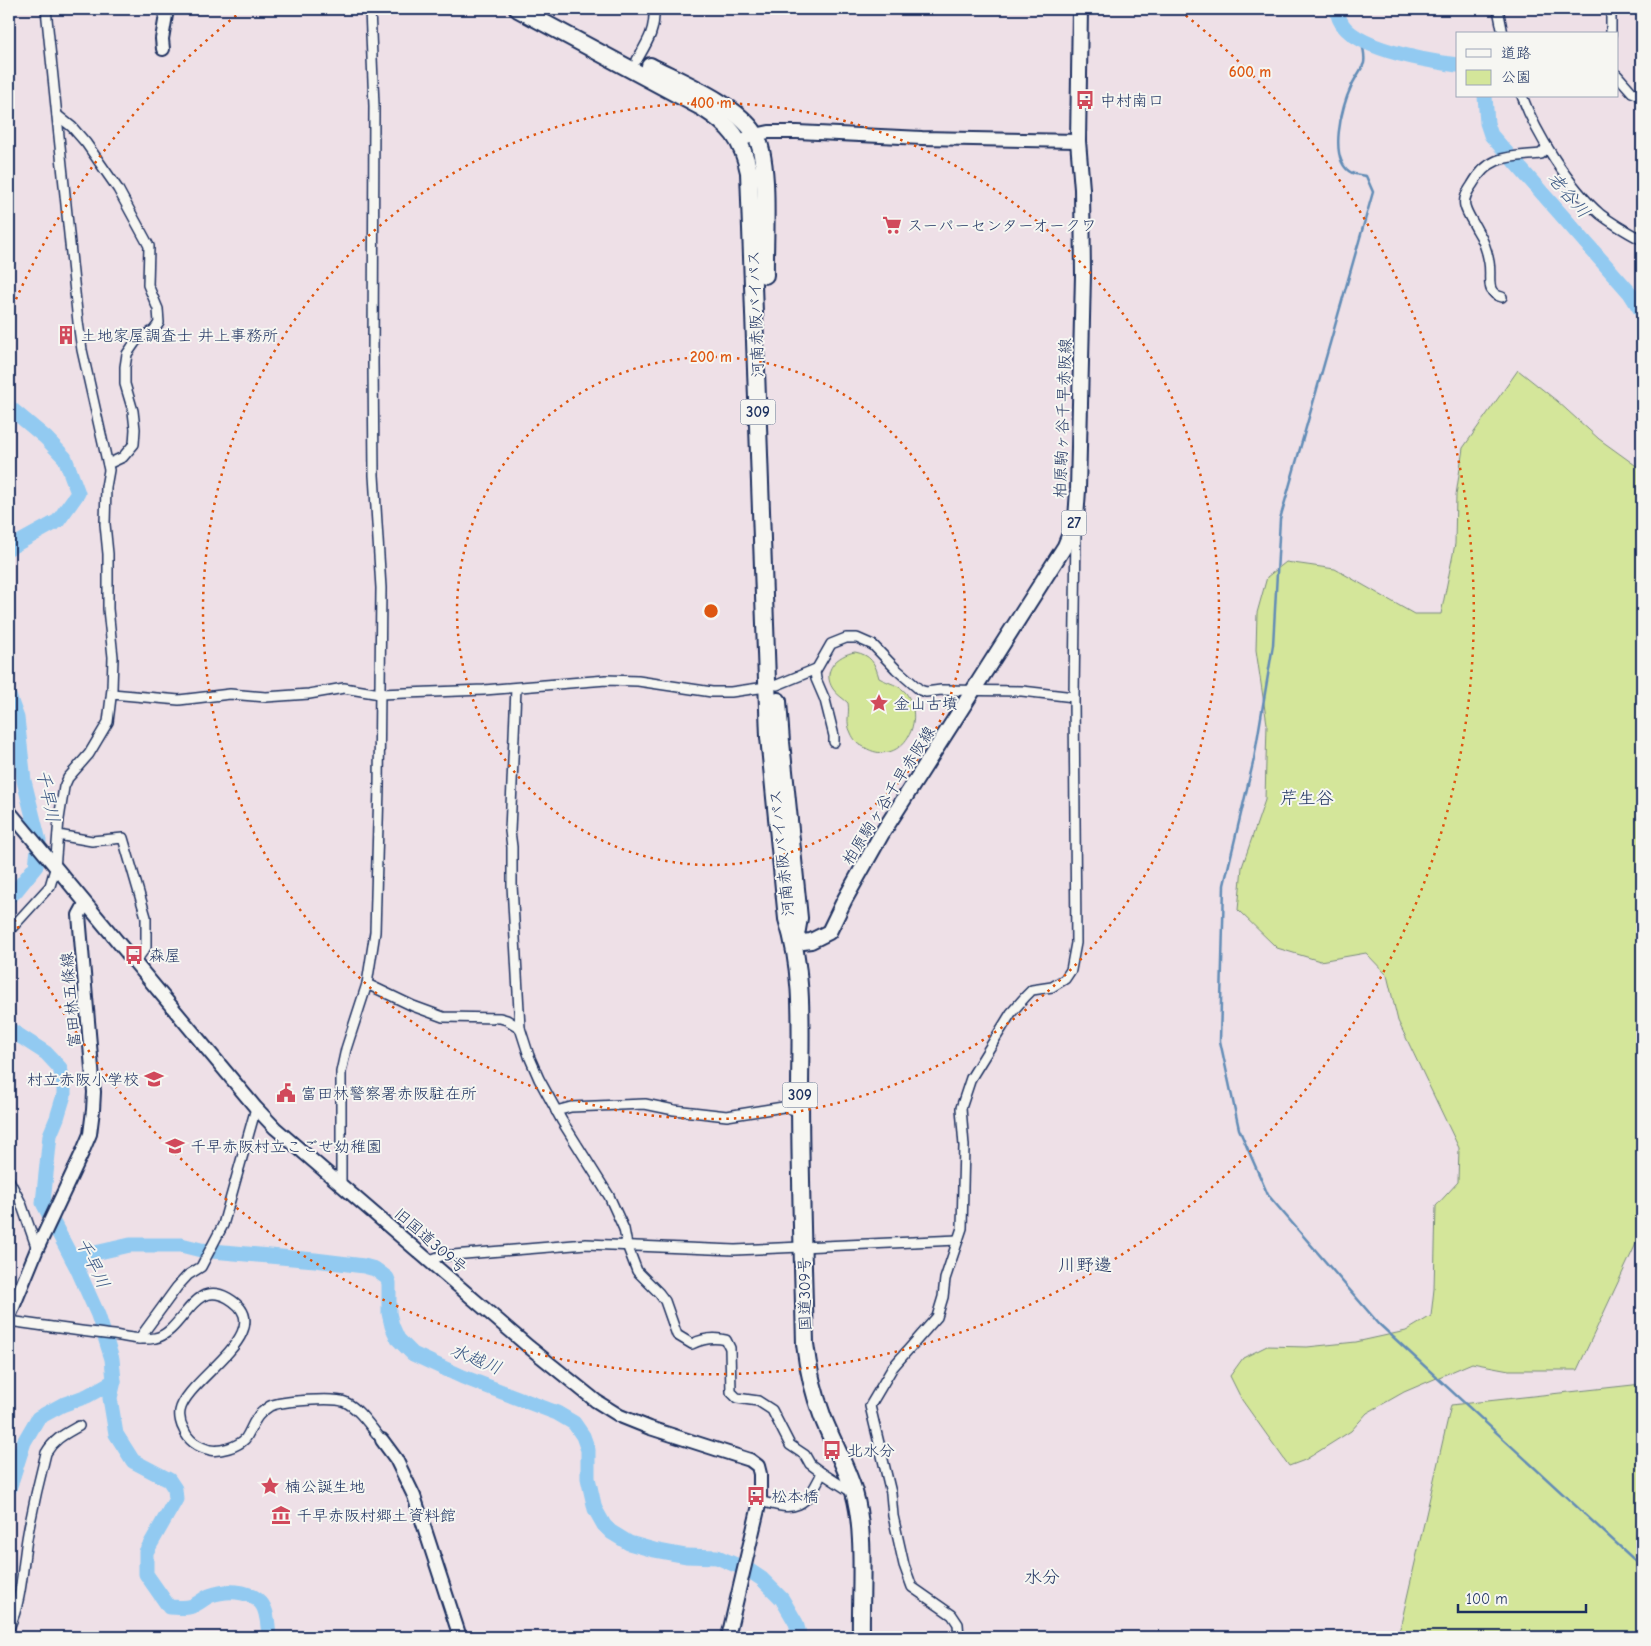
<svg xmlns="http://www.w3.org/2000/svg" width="1651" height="1646" font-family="'Comic Neue','Klee One',sans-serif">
<rect width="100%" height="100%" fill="#eee0e7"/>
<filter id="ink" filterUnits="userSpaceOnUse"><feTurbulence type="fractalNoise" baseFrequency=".02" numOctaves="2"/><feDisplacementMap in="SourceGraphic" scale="10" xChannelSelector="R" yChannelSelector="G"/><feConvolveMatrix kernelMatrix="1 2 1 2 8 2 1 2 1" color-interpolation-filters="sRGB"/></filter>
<g filter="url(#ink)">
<g fill="#d4e69a" stroke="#788a7c">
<path d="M1642,176v85l-5,1 2,-74z"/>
<path d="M1518,370l39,31 42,38 43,31v761l-65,139h-68l-37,-7 -68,29 -37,21 -16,18 -46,29 -16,6 -47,-66 -12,-24 13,-18 24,-12 40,1 49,-5 50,-11 25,-15 3,-27 2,-83 22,-24 1,-34 -61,-127 -11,-46 -21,-22 -46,8 -43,-13 -39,-38 4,-43 23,-67 2,-76 -11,-74 1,-37 10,-36 19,-15 49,7 79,45h27l14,-70 1,-49 7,-47z"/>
<path d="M855,652c16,3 20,11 24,26 9,5 21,7 27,15 22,30 -7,76 -42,54 -6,-3 -10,-7 -13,-14 -6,-12 -1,-18 -3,-30 -5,-5 -11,-8 -15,-14 -12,-18 4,-34 22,-37z"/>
<path d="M1642,1384v253h-244l53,-232z"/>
</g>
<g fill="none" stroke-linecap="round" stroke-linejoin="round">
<path stroke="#628cb6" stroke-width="2.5" d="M1361,41c2,6 4,16 3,22 -3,8 -10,16 -13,24 -9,19 -24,73 1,86 4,2 10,2 14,3l7,16 -93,327 -7,126 -19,114 -30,126 -4,156 19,88 29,66 111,129 263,243"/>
<g stroke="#92caf1" stroke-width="15">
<path d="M1337,9c1,3 1,8 3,11 12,29 88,41 117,45"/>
<path d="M1485,96l2,27 4,12 139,158 12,19"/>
<path d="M9,407l37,31 19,20 13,35 -20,28 -49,27"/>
<path d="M9,696l8,22 7,63 15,60 -3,25 -21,26 -6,4"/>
<path d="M9,1029l37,24 14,15 4,16v11l-7,23 -7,17 -7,68 34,65 21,47 14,44 2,22 -4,17 6,36 17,27 36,19 6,9 1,10 -30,53v22l23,33c7,0 17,2 23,-1 6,-2 11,-7 17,-10 16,-6 39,-7 52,7 7,8 7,25 8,34"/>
<path d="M73,1260l22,-7 35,-8h51l20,5 114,10 49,6 11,3 12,9 2,5v30l3,13 6,13 15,15 50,23 94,36 17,10 9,13 5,14v28l7,31 9,16 7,7 18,11 25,7 32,6 31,1 33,14 12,8 20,20 14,24 4,14"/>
<path d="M9,1489l15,-47 14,-24 24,-13 25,-9 27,-15"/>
</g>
<g stroke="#1b2f5e" stroke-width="12">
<g id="street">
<path d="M1498,9l5,25"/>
<path d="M1611,34v-25"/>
<path d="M637,60c11,-19 18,-29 17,-51"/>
<path d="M1617,75l15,17 10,4"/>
<path d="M1522,96c14,38 47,91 78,118 13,10 27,18 42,26"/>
<path d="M57,115l15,12 14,16 32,46 31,57 -1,39 10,24 1,14 -5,7 -18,11 -9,13 -2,13v17l8,27 2,18 -1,15 -11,13 -15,7"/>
<path d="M1502,297c-18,-4 -10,-20 -13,-35 -2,-11 -6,-23 -12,-32 -4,-8 -10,-16 -12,-24 -2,-8 3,-15 7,-21 17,-31 38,-28 69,-31l6,-7"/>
<path d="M777,685l39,-16"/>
<path d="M516,688l-6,143 2,16v38l8,143 9,28 10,23 23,42 47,75 15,33 3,16 10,26 22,22 6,8 12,34 15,9c12,-6 22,-7 34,-4l4,8 1,44 6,6 21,3 14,9 18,35 15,10 5,9 12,9"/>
<path d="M112,694l67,6 51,-6 36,3 43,-3 35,-6 36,6 104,-4 122,-10 32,1 74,11h19l35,-5"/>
<path d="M834,742v-6l-9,-36 -9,-21 -1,-7 16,-28 15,-6h11l16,7 23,24 24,21 6,2 15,-2 81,1 52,6"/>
<path d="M58,835l34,6 31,-3 23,79v30l-11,15"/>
<path d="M9,931l41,-45 5,-17 4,-50 5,-32 4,-9 21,-24 19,-32 4,-33 1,-32 -5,-48v-55l-3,-30 1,-37 3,-17 -27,-120 -4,-28 -32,-313"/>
<path d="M367,984l46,22 30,11 57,1 7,2 13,8"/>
<path d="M556,1111l15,-4 74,-3 29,6 53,6 56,-9 17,4"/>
<path d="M9,1180l12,23 16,46"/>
<path d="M341,1184v-112l5,-23 21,-65 8,-52 4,-145 2,-199 -7,-113 -1,-112 1,-257 -4,-97"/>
<path d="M430,1260l11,-4 145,-12 149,6 223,-10"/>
<path d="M9,1321c35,5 70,10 105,14 13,2 28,6 41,3 29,-6 37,-60 73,-40 55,32 -42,80 -48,113 -1,6 1,14 4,19 4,10 14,17 26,20 10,2 27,-3 35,-11 6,-8 8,-19 16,-26 2,-2 6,-5 9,-7 11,-5 64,-9 75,-4 15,7 26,26 37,38"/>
<path d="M139,1339l38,-52 11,-12 13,-8 22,-42 33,-117"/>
<path d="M760,1501c37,11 45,7 62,-28l31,20"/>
<path d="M9,1628c14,-30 13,-63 19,-95 5,-26 11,-53 18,-80 8,-14 19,-19 33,-27"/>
<path d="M959,1637l-1,-13 -6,-9 -40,-28 -8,-22 -11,-49 -2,-23 -21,-87 23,-39 44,-50 6,-20 2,-18 17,-51 2,-82 -3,-38 10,-30 40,-65 15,-17 6,-6 20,-3 13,-8 6,-9 5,-27 -2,-246 2,-169"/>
</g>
</g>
<g stroke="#1b2f5e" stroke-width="16">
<g id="secondary">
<path d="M163,49l-1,-10 5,-30"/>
<path d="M739,141l16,-6 14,-3h28l125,6 156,3"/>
<path d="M9,811l247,297 19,20 254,219 67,54 24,15 30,12 100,32 8,6 2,8v27l-32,136"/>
<path d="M9,1317l28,-68 45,-96 8,-19 3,-24 1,-18 -15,-177 6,-11"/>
<path d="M382,1440l14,19 18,37 46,141"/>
</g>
</g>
<g stroke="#1b2f5e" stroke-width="18">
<path id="primary" d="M795,943l16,-2 18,-9 16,-33 36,-64 184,-289 11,-27 2,-29 5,-215 -1,-86 -4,-48 2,-132"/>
</g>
<g stroke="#1b2f5e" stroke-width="20">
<g id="highway">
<path d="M518,9l185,99c28,18 39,31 46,64l20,565 18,182c18,56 13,116 13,174 0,84 3,167 5,251 3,26 9,50 18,74 10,25 23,48 31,74 12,41 6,102 7,145"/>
<path d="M650,66c31,16 86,38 105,68 16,26 9,108 10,141"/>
<path d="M778,701l3,41 18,176 -4,23"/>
</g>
</g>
<use href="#street" stroke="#f6f6f2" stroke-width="9"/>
<use href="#secondary" stroke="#f6f6f2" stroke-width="12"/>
<use href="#primary" stroke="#f6f6f2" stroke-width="14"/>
<use href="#highway" stroke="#f6f6f2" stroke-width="16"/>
</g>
</g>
<g fill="none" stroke="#de5710" stroke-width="2.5" stroke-dasharray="2.5 5">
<circle cx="711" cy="611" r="254"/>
<circle cx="711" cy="611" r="508"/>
<path d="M10 313A762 762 0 0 1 242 11M1180 11A762 762 0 1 1 10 909"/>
</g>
<defs>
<g id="bus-bare" transform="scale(1.5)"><path d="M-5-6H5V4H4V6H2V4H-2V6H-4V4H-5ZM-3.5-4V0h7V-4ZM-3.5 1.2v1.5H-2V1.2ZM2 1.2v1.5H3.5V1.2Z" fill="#d1495b" stroke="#f6f6f2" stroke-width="2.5" paint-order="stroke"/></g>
<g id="supermarket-bare" transform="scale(1.5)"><path d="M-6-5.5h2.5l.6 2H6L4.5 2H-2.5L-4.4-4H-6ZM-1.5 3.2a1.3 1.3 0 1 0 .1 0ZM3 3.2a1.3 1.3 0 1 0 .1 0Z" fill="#d1495b" stroke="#f6f6f2" stroke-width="2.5" paint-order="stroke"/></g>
<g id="building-bare" transform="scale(1.5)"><path d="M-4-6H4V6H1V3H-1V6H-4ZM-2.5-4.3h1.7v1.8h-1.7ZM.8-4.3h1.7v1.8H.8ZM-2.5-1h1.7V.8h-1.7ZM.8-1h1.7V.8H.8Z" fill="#d1495b" stroke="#f6f6f2" stroke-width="2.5" paint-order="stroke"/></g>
<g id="sight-bare" transform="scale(1.5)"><path d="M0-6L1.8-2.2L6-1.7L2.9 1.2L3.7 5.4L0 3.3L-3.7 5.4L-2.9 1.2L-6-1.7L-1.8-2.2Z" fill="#d1495b" stroke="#f6f6f2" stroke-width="2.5" paint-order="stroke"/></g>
<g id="school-bare" transform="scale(1.5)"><path d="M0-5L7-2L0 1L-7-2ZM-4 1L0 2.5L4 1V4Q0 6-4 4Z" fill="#d1495b" stroke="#f6f6f2" stroke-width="2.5" paint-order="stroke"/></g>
<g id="civic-bare" transform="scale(1.5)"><path d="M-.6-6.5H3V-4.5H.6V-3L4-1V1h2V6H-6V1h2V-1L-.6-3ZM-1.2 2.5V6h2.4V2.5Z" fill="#d1495b" stroke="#f6f6f2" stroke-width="2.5" paint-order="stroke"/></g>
<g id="museum-bare" transform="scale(1.5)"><path d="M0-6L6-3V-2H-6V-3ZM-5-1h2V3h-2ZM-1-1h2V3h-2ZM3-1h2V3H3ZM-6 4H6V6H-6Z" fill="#d1495b" stroke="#f6f6f2" stroke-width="2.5" paint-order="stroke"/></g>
</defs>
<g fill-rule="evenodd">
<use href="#bus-bare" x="1085" y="100"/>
<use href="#supermarket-bare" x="892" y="225"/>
<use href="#building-bare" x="66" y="335"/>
<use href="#sight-bare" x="879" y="703"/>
<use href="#bus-bare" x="134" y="955"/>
<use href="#school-bare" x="154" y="1079"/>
<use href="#civic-bare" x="286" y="1093"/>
<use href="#school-bare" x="175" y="1146"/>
<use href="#bus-bare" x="832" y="1450"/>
<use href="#sight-bare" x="270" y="1486"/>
<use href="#bus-bare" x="756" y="1496"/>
<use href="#museum-bare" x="281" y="1515"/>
</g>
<g text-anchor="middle" stroke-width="4" stroke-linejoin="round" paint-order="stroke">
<g fill="#f6f6f2" stroke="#5d6b8a" stroke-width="1">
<rect x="740.5" y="399.5" width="35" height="25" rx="4"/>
<rect x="1061.5" y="510.5" width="25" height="25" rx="4"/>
<rect x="782.5" y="1082.5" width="35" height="25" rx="4"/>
</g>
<g font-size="15" font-weight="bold" fill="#1b2f5e">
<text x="758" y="417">309</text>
<text x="1074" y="528">27</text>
<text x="800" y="1100">309</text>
</g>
<g font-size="16" fill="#1b2f5e" stroke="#f6f6f2" text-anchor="start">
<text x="1100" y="106">中村南口</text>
<text x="907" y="231">スーパーセンターオークワ</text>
<text x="81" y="341">土地家屋調査士 井上事務所</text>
<text x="894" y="709">金山古墳</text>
<text x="149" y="961">森屋</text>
<text x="139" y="1085" text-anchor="end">村立赤阪小学校</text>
<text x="301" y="1099">富田林警察署赤阪駐在所</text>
<text x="190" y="1152">千早赤阪村立こごせ幼稚園</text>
<text x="847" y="1456">北水分</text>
<text x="285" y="1492">楠公誕生地</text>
<text x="771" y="1502">松本橋</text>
<text x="296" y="1521">千早赤阪村郷土資料館</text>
</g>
<g font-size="16" fill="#1b2f5e" stroke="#f6f6f2">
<text transform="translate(755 314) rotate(-92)" y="6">河南赤阪バイパス</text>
<text transform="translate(1062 418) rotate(-88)" y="6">柏原駒ヶ谷千早赤阪線</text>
<text transform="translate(888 795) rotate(-58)" y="6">柏原駒ヶ谷千早赤阪線</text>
<text transform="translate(781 853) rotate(-96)" y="6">河南赤阪バイパス</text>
<text transform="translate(70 1000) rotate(-95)" y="6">富田林五條線</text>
<text transform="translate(431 1240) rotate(41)" y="6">旧国道309号</text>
<text transform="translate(804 1294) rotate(-91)" y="6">国道309号</text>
</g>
<g font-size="18" font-style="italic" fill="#395683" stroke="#f6f6f2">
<text transform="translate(1569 195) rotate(49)" y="6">老谷川</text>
<text transform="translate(48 796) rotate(78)" y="6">千早川</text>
<text transform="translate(93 1263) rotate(64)" y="6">千早川</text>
<text transform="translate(476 1359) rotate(22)" y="6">水越川</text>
</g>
<g font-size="18" fill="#1b2f5e" stroke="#f6f6f2">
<text x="1307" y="804">芹生谷</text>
<text x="1085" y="1271">川野邊</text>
<text x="1042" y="1583">水分</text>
</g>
</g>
<circle cx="711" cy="611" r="8" fill="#de5710" stroke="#f6f6f2" stroke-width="2.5"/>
<g font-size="15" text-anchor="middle" font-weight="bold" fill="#de5710" stroke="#f6f6f2" stroke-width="4" stroke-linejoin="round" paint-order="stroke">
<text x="1250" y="77">600 m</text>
<text x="711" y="108">400 m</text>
<text x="711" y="362">200 m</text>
</g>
<rect width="1651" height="1646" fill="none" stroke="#f6f6f2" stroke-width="30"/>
<rect x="15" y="15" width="1621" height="1616" fill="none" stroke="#1b2f5e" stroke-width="2" filter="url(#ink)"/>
<rect x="1456" y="32" width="162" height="65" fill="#f6f6f2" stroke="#9ea6b7"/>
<rect x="1466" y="49" width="25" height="8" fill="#f6f6f2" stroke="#9ea6b7"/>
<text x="1501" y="58" font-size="15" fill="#1b2f5e">道路</text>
<rect x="1466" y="70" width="25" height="15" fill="#d4e69a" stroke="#9ea6b7"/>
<text x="1501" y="82" font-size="15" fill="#1b2f5e">公園</text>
<path d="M1458 1604v8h128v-8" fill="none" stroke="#1b2f5e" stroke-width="2.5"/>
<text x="1466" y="1604" font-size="15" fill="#1b2f5e" stroke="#f6f6f2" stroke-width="4" paint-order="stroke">100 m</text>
</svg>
